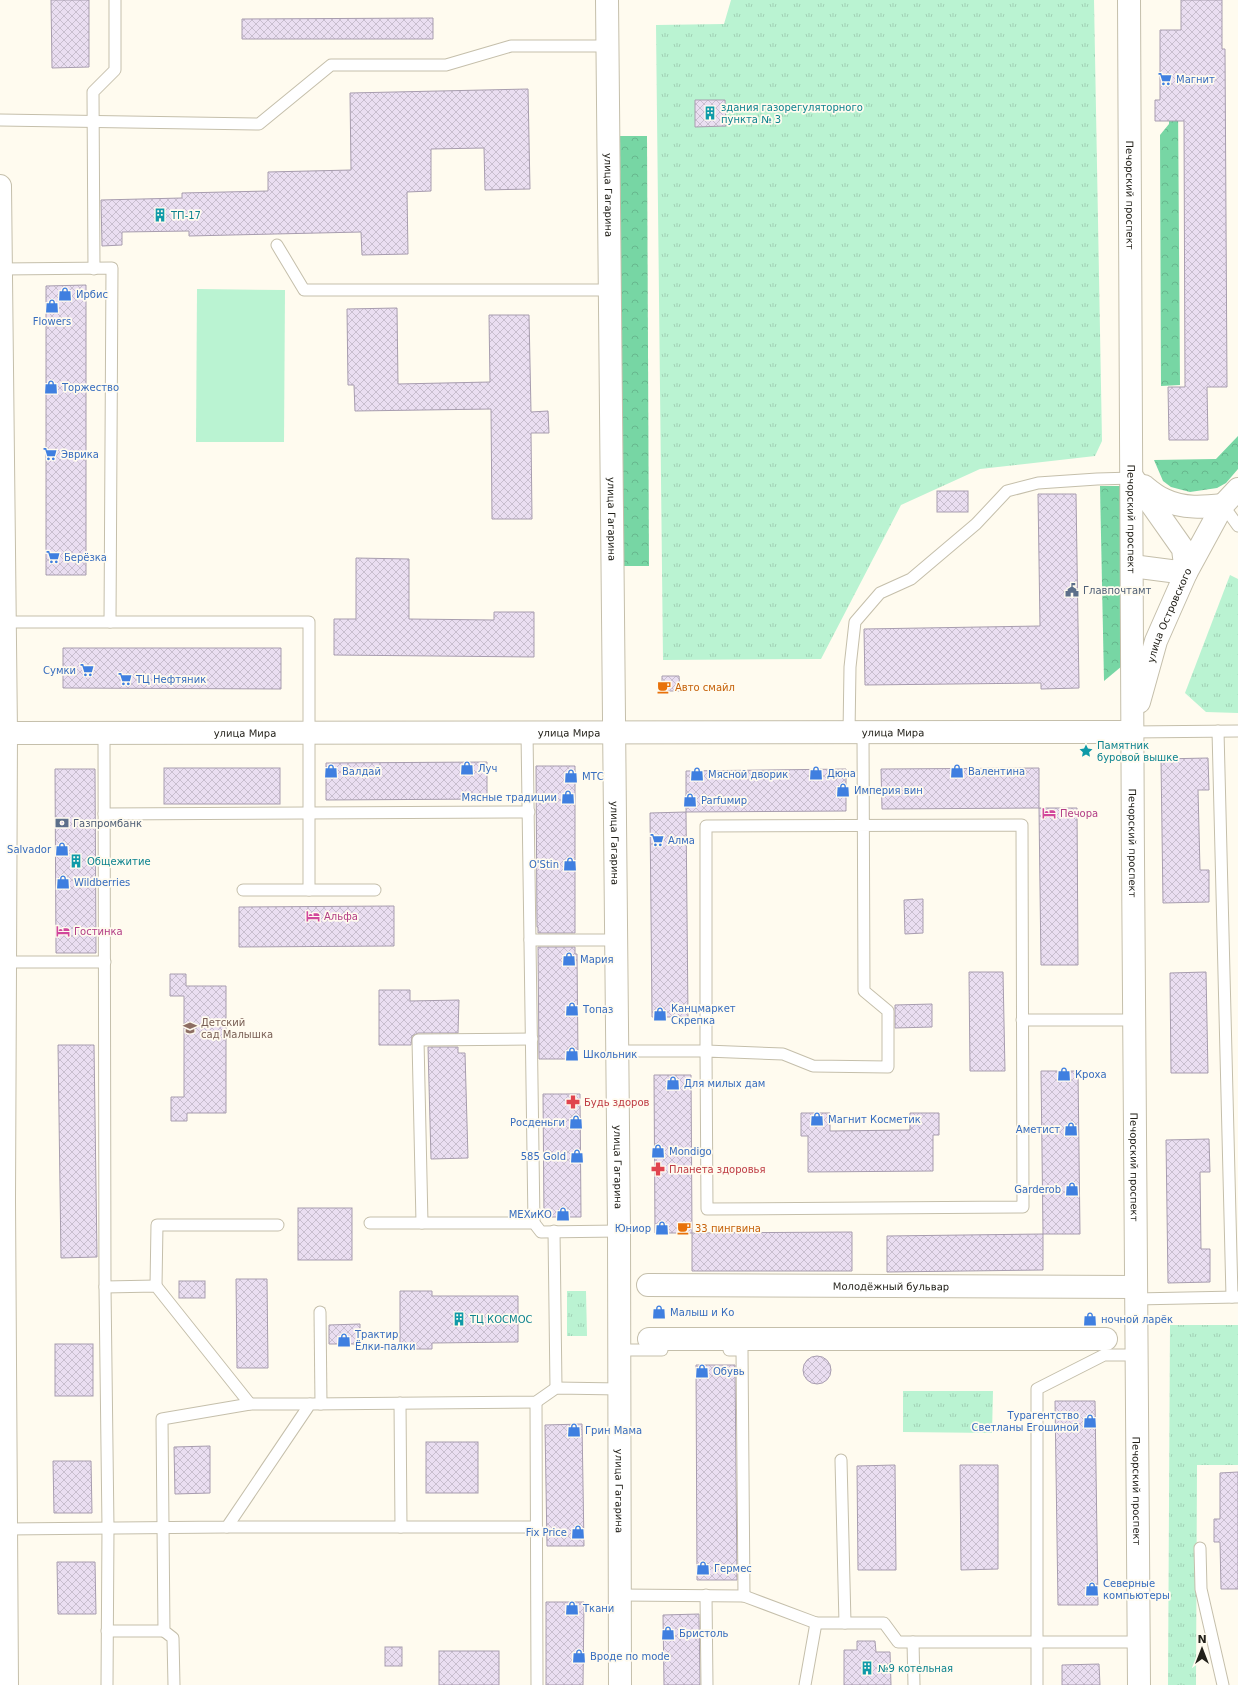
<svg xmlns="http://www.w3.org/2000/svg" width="1238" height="1685" font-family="'DejaVu Sans',sans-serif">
<defs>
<pattern id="grass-tufts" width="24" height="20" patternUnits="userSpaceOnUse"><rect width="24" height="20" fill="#baf3d2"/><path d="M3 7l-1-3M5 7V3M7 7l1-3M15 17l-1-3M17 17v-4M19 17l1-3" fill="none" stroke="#a0d0b4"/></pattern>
<pattern id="forest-crowns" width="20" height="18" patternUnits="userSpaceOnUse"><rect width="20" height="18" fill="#77d6a4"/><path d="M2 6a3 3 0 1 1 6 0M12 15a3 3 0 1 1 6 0" fill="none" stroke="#67b78d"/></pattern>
<pattern id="building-cross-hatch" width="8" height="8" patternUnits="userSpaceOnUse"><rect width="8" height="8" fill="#eadef1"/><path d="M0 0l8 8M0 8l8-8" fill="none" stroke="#c8bece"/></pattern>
</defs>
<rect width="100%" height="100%" fill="#fffbef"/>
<g fill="url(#grass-tufts)">
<path d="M731,0h363l8,441 -7,15 -115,13 -79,36 -80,154 -158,1 -7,-635 68,-1z"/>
<path d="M1230,575l8,4v134l-32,-1 -21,-19z"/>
<path d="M567,1291h19l1,45h-20z"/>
<path d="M1170,1325h68v140h-41l-1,220h-28z"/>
<path d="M903,1391h90l-1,42 -89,-1z"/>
</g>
<g fill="url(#forest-crowns)">
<path d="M1169,101h9l2,284 -19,1 -1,-251 9,-11z"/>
<path d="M620,136h27l2,430h-27z"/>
<path d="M1238,436v33l-12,14 -9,5 -27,4 -19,-5 -8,-6 -9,-21 62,-1z"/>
<path d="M1100,486h21l1,180 -18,15z"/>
</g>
<path fill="#baf3d2" d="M197,289l88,1 -1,152h-88z"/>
<g fill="url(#building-cross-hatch)" stroke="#a89daf">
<path d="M51,0h38v67l-37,1z"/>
<path d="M1181,0h41v49h3l2,338h-20l1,53h-39l-1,-53h17l-1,-266h-29v-21h5v-70h21z"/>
<path d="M433,18v21h-191v-20z"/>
<path d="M528,89l2,100 -45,1 -1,-42 -53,1v42l-24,1 1,62 -46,1 -1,-23 -172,4v-5l-67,1v13l-20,1 -1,-46 81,-2v-5l86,-2v-19l83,-2 -1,-77z"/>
<path d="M695,100h30l1,26 -31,1z"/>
<path d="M86,285v290h-40v-289z"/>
<path d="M397,308l1,76 92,-2 -1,-67h40l2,97 17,-1 1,22h-18l1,86h-40l-1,-110 -136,2 -1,-26h-6l-1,-76z"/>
<rect x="937" y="491" width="31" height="21"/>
<path d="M1038,494h38l3,194 -38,1v-6l-176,2 -1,-56 176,-3z"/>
<path d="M356,558l53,1v60l85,1v-8h40v45l-200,-2v-36h22z"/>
<path d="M63,648h218v41l-218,-1z"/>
<path d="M662,676h17l1,15h-18z"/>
<path d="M1208,758l1,32h-11l2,80h9v32l-46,1 -2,-144z"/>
<path d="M487,762v37l-161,1v-37z"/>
<path d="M536,766h39v167h-37v-6h-1z"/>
<rect x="164" y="768" width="116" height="36"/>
<path d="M1039,768v40l-157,1 -1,-40z"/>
<path d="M55,769h40l1,184h-40z"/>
<path d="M846,769v42l-160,1v-41z"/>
<path d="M1039,808h38l1,157h-37z"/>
<path d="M686,812l2,205h-36l-2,-204z"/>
<path d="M923,899v34l-18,1 -1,-34z"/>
<path d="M394,906v40l-155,1v-40z"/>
<path d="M538,947h37v7h2l1,105h-39z"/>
<path d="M969,972h34l2,99h-35z"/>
<path d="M1206,972l2,101h-37l-1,-100z"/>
<path d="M170,974h16v12h40v127h-39v8h-16v-24h13v-101h-14z"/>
<path d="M379,990h31v11l49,-1 -1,33h-40l-6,3 -1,9h-32z"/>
<path d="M932,1004v23l-37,1v-23z"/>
<path d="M58,1045h36l3,212 -36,1z"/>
<path d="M428,1047h30v6h7l3,105 -37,1z"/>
<path d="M1041,1071h37l2,163h-37z"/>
<path d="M654,1075h37l1,158h-37z"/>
<path d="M543,1094h37l1,123h-37z"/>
<path d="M801,1113h29v18l80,-1v-17h29v22h-6v36l-125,1v-36h-7z"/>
<path d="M1209,1139l1,33h-10l1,77h9v33l-42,1 -2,-143z"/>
<rect x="298" y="1208" width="54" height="52"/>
<path d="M852,1232v39h-160v-38z"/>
<path d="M1043,1234v36l-156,2v-36z"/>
<path d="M236,1279h31l1,89h-31z"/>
<rect x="179" y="1281" width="26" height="17"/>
<path d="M400,1291h32v5h86v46l-86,1v6h-32z"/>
<path d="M360,1324v20h-31v-19z"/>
<rect x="55" y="1344" width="38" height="52"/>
<circle cx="817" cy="1370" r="14"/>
<path d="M696,1365h39l2,215h-40z"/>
<path d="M1055,1401h40l3,204h-40z"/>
<path d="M582,1424l2,122h-37l-2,-121z"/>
<rect x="426" y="1442" width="52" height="51"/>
<path d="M210,1446v47l-35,1 -1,-47z"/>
<path d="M53,1461h38l1,52h-38z"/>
<path d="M895,1465l1,105h-38l-1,-104z"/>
<path d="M960,1465h38v104l-37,1z"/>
<path d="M1238,1472v117h-17l-1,-47h-6v-23h6v-46z"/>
<path d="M57,1562h38l1,52h-38z"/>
<path d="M546,1602h38l-1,83h-37z"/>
<path d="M699,1614l1,71h-36l-1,-70z"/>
<path d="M857,1641h18l1,11h14l1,33h-47v-35h13z"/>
<rect x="385" y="1647" width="17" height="19"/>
<rect x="439" y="1651" width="60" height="34"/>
<path d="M1099,1664l1,21h-38v-20z"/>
</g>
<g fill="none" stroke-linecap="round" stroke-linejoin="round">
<g stroke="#c5bfab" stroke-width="13">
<g id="lane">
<path d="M0,120l259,4 72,-59h115l65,-19h96"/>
<path d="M277,245l27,45h306"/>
<path d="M1,269l111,-1 -2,354"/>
<path d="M94,269l-1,-177 22,-22v-70"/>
<path d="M1223,505l15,21"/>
<path d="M5,622h304v268h-66"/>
<path d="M1218,731l14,566"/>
<path d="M1131,732l107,-1"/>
<path d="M104,733l1,554 3,241 -1,157"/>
<path d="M527,733l7,490"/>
<path d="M849,733l1,-66 5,-45 25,-29 31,-14 65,-55 31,-33 31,-8 59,-4 36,-1"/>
<path d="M104,814l425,-2"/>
<path d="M309,890h66"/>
<path d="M530,940h85"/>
<path d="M5,962h100"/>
<path d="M1022,1020h112"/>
<path d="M616,1051h90v-225l316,-1 1,382 -316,2 -1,-158 77,3 30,12 75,1v-56l-24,-20 -1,-258"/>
<path d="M370,1223h164l7,9 78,-1"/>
<path d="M422,1223l-4,-183 114,-1"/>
<path d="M554,1231l2,157"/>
<path d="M156,1286l1,-61h121"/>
<path d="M105,1287l51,-1 94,118"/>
<path d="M1135,1299l102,-2"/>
<path d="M320,1312l1,92"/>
<path d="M619,1350h43"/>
<path d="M729,1350h13l2,246"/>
<path d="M536,1402l1,283"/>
<path d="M400,1403l1,124"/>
<path d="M841,1460l4,163"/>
<path d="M227,1527h309"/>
<path d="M6,1529l221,-2 83,-123 226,-2 20,-14 64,1"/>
<path d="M1200,1548l1,41 22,96"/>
<path d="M620,1595l124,1 72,27h68l14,19h241"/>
<path d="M706,1595l1,90"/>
<path d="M107,1631h57"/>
<path d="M913,1642l1,43"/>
<path d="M174,1685l-1,-47 -9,-7 -2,-212 88,-15h60"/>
<path d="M805,1685l11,-62"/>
<path d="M1037,1685v-296l67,-34h31"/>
</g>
</g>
<g stroke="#c5bfab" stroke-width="24">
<g id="street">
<path id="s1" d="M648,1285l487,2"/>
<path d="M649,1339h457"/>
</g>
</g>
<g stroke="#c5bfab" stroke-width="24">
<g id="secondary">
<path id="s2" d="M607,0l12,1231 1,454"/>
<path id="s3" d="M1129,0c4,562 3,1123 10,1685"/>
<path d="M0,186l6,547 -2,467 3,485"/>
<path d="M1144,486c6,5 13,11 21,14 18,9 39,7 58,5"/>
<path d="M1132,566l54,7 -3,-24 -50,-71"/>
<path id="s4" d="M1139,702l17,-61 30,-68 37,-68 15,-16"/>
<path id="s5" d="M6,733l1125,-1"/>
</g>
</g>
<use href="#lane" stroke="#fff" stroke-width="11"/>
<use href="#street" stroke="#fff" stroke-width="22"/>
<use href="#secondary" stroke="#fff" stroke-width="22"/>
</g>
<defs>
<g id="supermarket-bare" transform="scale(1.08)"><path d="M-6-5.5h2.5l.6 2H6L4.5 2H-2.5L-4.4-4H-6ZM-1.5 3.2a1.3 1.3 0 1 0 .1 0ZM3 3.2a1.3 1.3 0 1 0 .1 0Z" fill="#3f7fe0" stroke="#fffbef" stroke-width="2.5" paint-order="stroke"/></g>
<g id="building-bare" transform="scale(1.08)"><path d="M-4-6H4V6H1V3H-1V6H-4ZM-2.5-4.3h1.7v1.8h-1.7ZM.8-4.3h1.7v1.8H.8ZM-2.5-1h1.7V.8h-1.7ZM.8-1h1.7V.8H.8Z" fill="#0f9aa8" stroke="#fffbef" stroke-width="2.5" paint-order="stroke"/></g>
<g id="shop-bare" transform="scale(1.08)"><path d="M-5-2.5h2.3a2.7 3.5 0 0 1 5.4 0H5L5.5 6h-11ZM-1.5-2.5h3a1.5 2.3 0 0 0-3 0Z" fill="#3f7fe0" stroke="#fffbef" stroke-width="2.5" paint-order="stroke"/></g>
<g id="civic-bare" transform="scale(1.08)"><path d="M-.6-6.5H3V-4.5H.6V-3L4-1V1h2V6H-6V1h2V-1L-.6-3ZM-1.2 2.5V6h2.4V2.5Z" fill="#5c6f8a" stroke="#fffbef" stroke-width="2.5" paint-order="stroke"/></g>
<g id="cafe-bare" transform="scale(1.08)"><path d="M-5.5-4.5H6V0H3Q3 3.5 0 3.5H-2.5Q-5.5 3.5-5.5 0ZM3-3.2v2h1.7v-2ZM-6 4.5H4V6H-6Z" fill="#e8710a" stroke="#fffbef" stroke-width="2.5" paint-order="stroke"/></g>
<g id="sight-bare" transform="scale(1.08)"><path d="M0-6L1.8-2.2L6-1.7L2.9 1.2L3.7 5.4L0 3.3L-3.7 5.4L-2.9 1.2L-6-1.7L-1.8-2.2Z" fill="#0f9aa8" stroke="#fffbef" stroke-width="2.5" paint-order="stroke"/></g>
<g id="hotel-bare" transform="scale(1.08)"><path d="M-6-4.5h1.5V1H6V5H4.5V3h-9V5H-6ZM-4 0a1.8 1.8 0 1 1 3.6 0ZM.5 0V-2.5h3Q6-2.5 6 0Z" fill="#d1479c" stroke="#fffbef" stroke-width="2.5" paint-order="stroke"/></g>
<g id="bank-bare" transform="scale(1.08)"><path d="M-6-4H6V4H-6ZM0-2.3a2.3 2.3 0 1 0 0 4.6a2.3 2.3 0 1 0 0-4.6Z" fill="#5c6f8a" stroke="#fffbef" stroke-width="2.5" paint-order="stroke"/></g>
<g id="school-bare" transform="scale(1.08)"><path d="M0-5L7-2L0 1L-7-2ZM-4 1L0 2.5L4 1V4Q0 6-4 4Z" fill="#8d6e63" stroke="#fffbef" stroke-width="2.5" paint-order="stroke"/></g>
<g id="pharmacy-bare" transform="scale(1.08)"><path d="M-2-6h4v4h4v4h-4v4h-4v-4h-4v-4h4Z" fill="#e0444e" stroke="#fffbef" stroke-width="2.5" paint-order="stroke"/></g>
</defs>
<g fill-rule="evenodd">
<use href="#supermarket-bare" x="1165" y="79"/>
<use href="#building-bare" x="710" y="113"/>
<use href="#building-bare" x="160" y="215"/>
<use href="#shop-bare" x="65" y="294"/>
<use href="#shop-bare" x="52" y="306"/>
<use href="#shop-bare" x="51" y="387"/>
<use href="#supermarket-bare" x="50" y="454"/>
<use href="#supermarket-bare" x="53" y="557"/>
<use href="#civic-bare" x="1072" y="590"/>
<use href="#supermarket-bare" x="87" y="670"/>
<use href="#supermarket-bare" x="125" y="679"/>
<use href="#cafe-bare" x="664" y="687"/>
<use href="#sight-bare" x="1086" y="751"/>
<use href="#shop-bare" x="467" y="768"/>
<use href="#shop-bare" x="331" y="771"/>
<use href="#shop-bare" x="957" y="771"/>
<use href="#shop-bare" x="816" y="773"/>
<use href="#shop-bare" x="697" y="774"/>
<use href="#shop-bare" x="571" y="776"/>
<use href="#shop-bare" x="843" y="790"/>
<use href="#shop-bare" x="568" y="797"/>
<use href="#shop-bare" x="690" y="800"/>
<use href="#hotel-bare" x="1049" y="813"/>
<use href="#bank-bare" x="62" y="823"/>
<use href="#supermarket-bare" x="657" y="840"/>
<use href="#shop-bare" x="62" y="849"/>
<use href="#building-bare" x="76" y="861"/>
<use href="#shop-bare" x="570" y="864"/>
<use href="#shop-bare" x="63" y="882"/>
<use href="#hotel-bare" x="313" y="916"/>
<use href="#hotel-bare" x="63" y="931"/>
<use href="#shop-bare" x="569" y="959"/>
<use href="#shop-bare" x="572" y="1009"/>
<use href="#shop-bare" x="660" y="1014"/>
<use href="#school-bare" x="190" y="1028"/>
<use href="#shop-bare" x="572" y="1054"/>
<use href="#shop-bare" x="1064" y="1074"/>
<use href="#shop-bare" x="673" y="1083"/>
<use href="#pharmacy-bare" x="573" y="1102"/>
<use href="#shop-bare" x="817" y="1119"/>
<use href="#shop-bare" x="576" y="1122"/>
<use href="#shop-bare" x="1071" y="1129"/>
<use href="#shop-bare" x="658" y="1151"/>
<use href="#shop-bare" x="577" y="1156"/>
<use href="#pharmacy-bare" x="658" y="1169"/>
<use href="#shop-bare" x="1072" y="1189"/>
<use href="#shop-bare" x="563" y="1214"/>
<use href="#shop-bare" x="662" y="1228"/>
<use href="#cafe-bare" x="684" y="1228"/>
<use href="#shop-bare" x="659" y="1312"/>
<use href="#building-bare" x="459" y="1319"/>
<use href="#shop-bare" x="1090" y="1319"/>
<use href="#shop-bare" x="344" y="1340"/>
<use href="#shop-bare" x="702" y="1371"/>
<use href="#shop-bare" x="1090" y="1421"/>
<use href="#shop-bare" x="574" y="1430"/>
<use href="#shop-bare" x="578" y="1532"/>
<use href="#shop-bare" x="703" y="1568"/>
<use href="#shop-bare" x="1092" y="1589"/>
<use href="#shop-bare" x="572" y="1608"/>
<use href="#shop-bare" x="668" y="1633"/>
<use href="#shop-bare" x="579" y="1656"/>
<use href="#building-bare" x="867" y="1668"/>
</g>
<g text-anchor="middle" stroke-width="3.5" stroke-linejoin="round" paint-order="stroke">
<g font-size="10" fill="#366cbe" stroke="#fffbef" text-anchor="start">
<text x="1176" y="83">Магнит</text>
<text x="76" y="298">Ирбис</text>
<text x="52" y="325" text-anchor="middle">Flowers</text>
<text x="62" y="391">Торжество</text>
<text x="61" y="458">Эврика</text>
<text x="64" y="561">Берёзка</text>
<text x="76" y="674" text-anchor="end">Сумки</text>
<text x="136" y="683">ТЦ Нефтяник</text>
<text x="478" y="772">Луч</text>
<text x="342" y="775">Валдай</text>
<text x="968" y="775">Валентина</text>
<text x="827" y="777">Дюна</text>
<text x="708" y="778">Мясной дворик</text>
<text x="582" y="780">МТС</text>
<text x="854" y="794">Империя вин</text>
<text x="557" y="801" text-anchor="end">Мясные традиции</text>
<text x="701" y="804">Parfuмир</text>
<text x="668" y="844">Алма</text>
<text x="51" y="853" text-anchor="end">Salvador</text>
<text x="559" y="868" text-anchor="end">O'Stin</text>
<text x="74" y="886">Wildberries</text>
<text x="580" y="963">Мария</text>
<text x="671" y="1012">Канцмаркет<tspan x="671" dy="12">Скрепка</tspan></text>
<text x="583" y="1013">Топаз</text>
<text x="583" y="1058">Школьник</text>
<text x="1075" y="1078">Кроха</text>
<text x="684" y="1087">Для милых дам</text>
<text x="828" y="1123">Магнит Косметик</text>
<text x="565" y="1126" text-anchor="end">Росденьги</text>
<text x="1060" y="1133" text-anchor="end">Аметист</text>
<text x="669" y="1155">Mondigo</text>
<text x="566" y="1160" text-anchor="end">585 Gold</text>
<text x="1061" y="1193" text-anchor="end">Garderob</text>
<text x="552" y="1218" text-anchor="end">МЕХиКО</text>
<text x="651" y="1232" text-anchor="end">Юниор</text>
<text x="670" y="1316">Малыш и Ко</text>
<text x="1101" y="1323">ночной ларёк</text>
<text x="355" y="1338">Трактир<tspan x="355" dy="12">Ёлки-палки</tspan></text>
<text x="713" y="1375">Обувь</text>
<text x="1079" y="1419" text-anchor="end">Турагентство<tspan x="1079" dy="12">Светланы Егошиной</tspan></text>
<text x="585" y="1434">Грин Мама</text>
<text x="567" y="1536" text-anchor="end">Fix Price</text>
<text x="714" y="1572">Гермес</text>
<text x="1103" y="1587">Северные<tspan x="1103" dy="12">компьютеры</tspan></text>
<text x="583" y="1612">Ткани</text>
<text x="679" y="1637">Бристоль</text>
<text x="590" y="1660">Вроде по mode</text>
</g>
<g font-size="10" fill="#0d838f" stroke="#fffbef" text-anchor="start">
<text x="721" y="111">здания газорегуляторного<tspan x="721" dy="12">пункта № 3</tspan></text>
<text x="171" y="219">ТП-17</text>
<text x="1097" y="749">Памятник<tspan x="1097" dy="12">буровой вышке</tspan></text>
<text x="87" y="865">Общежитие</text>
<text x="470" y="1323">ТЦ КОСМОС</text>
<text x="878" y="1672">№9 котельная</text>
</g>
<g font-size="10" fill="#222019" stroke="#fffbef">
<text dy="4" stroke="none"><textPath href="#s2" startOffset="195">улица Гагарина</textPath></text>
<text dy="4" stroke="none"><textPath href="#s3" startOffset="195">Печорский проспект</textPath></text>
<text dy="4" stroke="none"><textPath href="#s2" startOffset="519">улица Гагарина</textPath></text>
<text dy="4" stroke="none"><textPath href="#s3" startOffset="519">Печорский проспект</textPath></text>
<text dy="4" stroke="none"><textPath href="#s4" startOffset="92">улица Островского</textPath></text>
<text dy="4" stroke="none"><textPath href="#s5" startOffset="239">улица Мира</textPath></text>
<text dy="4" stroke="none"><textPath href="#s5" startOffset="563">улица Мира</textPath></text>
<text dy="4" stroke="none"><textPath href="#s5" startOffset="887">улица Мира</textPath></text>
<text dy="4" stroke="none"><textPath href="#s2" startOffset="843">улица Гагарина</textPath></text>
<text dy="4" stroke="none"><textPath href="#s3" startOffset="843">Печорский проспект</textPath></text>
<text dy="4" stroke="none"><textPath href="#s2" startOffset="1167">улица Гагарина</textPath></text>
<text dy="4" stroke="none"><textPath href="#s3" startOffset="1167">Печорский проспект</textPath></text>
<text dy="4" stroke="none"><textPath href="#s1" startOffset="243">Молодёжный бульвар</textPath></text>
<text dy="4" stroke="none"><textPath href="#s2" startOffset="1491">улица Гагарина</textPath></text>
<text dy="4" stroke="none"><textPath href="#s3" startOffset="1491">Печорский проспект</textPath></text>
</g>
<g font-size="10" fill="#4e5e75" stroke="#fffbef" text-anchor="start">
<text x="1083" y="594">Главпочтамт</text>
<text x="73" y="827">Газпромбанк</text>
</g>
<g font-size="10" fill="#c56008" stroke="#fffbef" text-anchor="start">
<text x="675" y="691">Авто смайл</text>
<text x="695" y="1232">33 пингвина</text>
</g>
<g font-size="10" fill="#b23c85" stroke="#fffbef" text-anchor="start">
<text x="1060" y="817">Печора</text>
<text x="324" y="920">Альфа</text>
<text x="74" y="935">Гостинка</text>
</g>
<g font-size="10" fill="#785e54" stroke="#fffbef" text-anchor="start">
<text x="201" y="1026">Детский<tspan x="201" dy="12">сад Малышка</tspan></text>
</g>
<g font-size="10" fill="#be3a42" stroke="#fffbef" text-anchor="start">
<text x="584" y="1106">Будь здоров</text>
<text x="669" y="1173">Планета здоровья</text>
</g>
</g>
<g transform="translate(1202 1649)" stroke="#fffbef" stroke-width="3" paint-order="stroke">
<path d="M0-3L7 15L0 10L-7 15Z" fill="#222019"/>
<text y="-6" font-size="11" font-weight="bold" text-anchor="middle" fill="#222019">N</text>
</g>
</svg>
